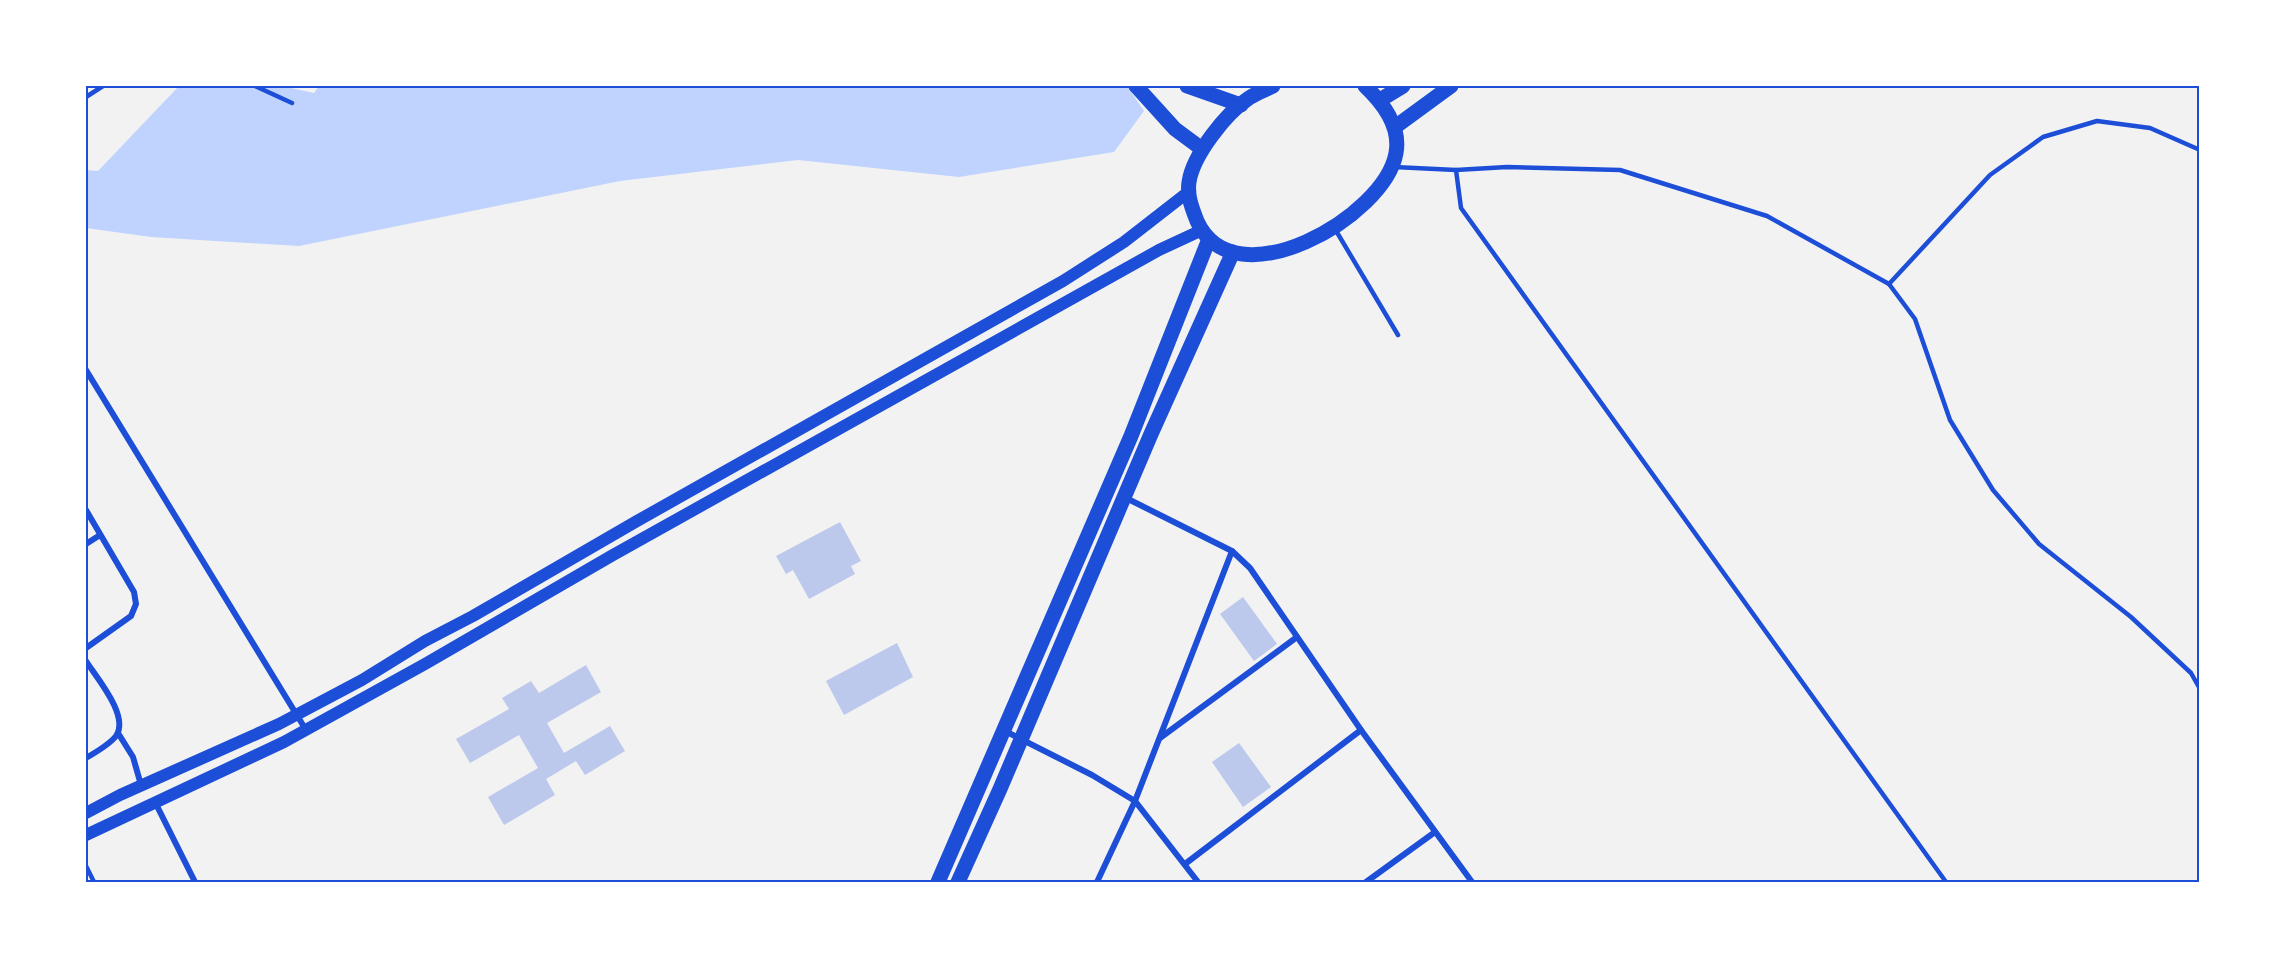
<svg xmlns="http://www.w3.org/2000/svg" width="2285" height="968" font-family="Manrope,sans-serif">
<rect width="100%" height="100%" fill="#f2f2f2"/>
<path fill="#bfd3fe" d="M179,86h103l32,7 5,-7h808l17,25 -30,41 -155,25 -161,-17 -178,21 -321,65 -148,-9 -65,-9v-58l12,1z"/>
<g fill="#bdc9ec">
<path d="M840,522l21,39 -10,5 4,8 -46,25 -16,-29 -7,4 -10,-18z"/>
<path d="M1243,597l34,47 -23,17 -34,-47z"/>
<path d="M897,643l16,34 -69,38 -18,-34z"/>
<path d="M586,665l15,27 -54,31 17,30 46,-27 15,25 -40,24 -9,-14 -30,18 9,16 -51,30 -16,-28 50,-29 -19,-33 -49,28 -14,-24 53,-30 -7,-11 29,-17 8,12z"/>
<path d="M1239,743l32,44 -28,20 -31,-45z"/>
</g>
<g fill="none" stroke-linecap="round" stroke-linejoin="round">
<g stroke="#1d4ed8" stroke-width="4.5">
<path d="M255,86l37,17"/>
<path d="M86,97l17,-11"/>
<path d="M1394,167l62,3 51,-3 113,3 147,46 122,68 26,35 35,101 43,70 46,54 92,73 60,56 9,16"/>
<path d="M1456,170l5,38 485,674"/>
<path d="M1335,229l63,106"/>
<path d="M1889,284l101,-109 53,-38 54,-16 53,7 50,22"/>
<path d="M86,866l8,16"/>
</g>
<g stroke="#1d4ed8" stroke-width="6">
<path d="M86,370l220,360"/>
<path d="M1124,497l108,54 18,17 111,162 111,152"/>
<path d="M86,510l48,82 2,12 -5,12 -45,32"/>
<path d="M86,544l14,-9"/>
<path d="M86,661c10,16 44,55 30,75 -7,9 -20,16 -30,22"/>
<path d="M1005,731l87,44 43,26 63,81"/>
<path d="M118,733l15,24 8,28"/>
<path d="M1160,738l137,-101"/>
<path d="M156,804l39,78"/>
<path d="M1185,864l176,-134"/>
<path d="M1097,882l38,-81 97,-250"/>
<path d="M1366,882l69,-50"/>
</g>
<g stroke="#1d4ed8" stroke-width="12">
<path d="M86,813l34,-18 159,-71 83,-44 63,-39 48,-25 164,-95 426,-240 61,-39 63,-49"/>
<path d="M86,835l198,-93 141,-78 188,-109 546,-305 43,-20"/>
</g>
<g stroke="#1d4ed8" stroke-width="15">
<path d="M1136,86l39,43 27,20"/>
<path d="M1187,86l54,19"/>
<path d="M1273,86c-8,4 -17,7 -24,12 -23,15 -56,57 -60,84 -2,14 3,26 8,39 37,82 188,-4 199,-68 5,-27 -13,-50 -31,-67"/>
<path d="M1380,100l23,-14"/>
<path d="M1395,127l56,-41"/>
<path d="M938,882l193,-446 78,-197"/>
<path d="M958,882l42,-93 151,-355 82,-182"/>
</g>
</g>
<rect width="2285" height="968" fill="none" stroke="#ffffff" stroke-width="174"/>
<rect x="87" y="87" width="2111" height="794" fill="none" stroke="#1d4ed8" stroke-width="2"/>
</svg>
